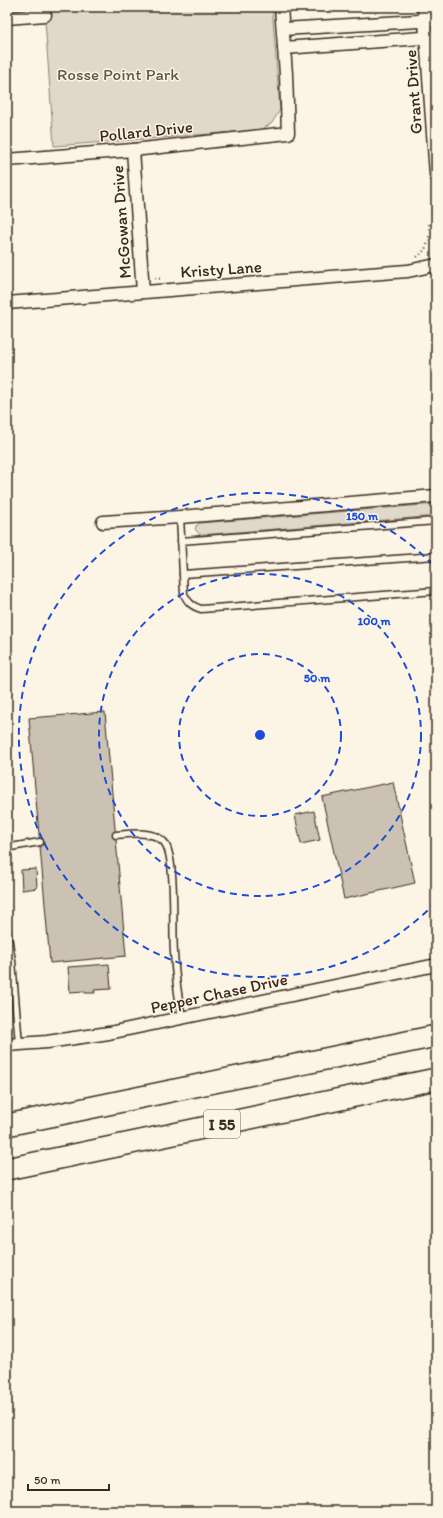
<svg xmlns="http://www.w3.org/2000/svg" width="443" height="1518" font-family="Itim,sans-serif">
<rect width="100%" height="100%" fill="#fcf5e5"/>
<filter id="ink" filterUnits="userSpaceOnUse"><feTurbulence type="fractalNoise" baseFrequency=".025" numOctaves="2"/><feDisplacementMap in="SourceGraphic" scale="8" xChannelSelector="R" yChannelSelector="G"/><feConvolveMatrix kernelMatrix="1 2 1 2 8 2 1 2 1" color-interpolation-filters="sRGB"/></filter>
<g filter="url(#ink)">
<g fill="#e0d8c8" stroke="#8e8173">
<path d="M44,7h228l8,103 -8,13 -11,7 -207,16z"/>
<path d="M436,504v12l-236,19 -5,-6 1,-3 4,-3z"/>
</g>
<g fill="#ccc2b3" stroke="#3b2a1e">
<path d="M105,712l21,244 -76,7 -21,-245z"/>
<path d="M393,782l22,101 -71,16 -22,-102z"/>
<path d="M314,811l6,29 -19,4 -6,-29z"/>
<path d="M36,869l1,19 -15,2 -1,-20z"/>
<path d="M109,964l2,25 -17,1 1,3h-10v-2l-15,1 -2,-25z"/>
</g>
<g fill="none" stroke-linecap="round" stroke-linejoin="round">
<g stroke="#3b2a1e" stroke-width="9">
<g id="service">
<path d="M180,517l4,77c4,9 8,12 17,15l235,-18"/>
<path d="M181,541l255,-20"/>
<path d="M183,574l253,-18"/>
<path d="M116,835c14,-1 35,-5 47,6 14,12 9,90 11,111 1,22 4,44 8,66"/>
<path d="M7,851l4,-4 29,-5"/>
<path d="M7,930l5,31 7,83"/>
</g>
</g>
<g stroke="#3b2a1e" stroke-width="15">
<g id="minor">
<path d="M424,7l12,168"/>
<path d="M7,18l38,-3"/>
<path d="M283,29l153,-9"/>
<path d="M284,48l152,-11"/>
<path d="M133,150l10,142"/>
<path d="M7,160l126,-10 155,-17 -2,-59 -5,-67"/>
<path d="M7,303l387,-31 14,-1 28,-6"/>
<path d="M103,522l77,-5 256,-21"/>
<path d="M7,1045l40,-3 62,-9 327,-68"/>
</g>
</g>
<g stroke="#3b2a1e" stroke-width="24">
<g id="motorway">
<path d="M7,1125l429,-89"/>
<path d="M7,1169l429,-90"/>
</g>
</g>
<g stroke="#3b2a1e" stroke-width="2" stroke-dasharray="1 3" stroke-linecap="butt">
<path d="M417,257c12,-8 13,-20 12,-33"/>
<path d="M155,278l7,1"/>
</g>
<use href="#service" stroke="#fcf5e5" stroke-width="6"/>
<use href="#minor" stroke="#fcf5e5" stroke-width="12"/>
<use href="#motorway" stroke="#fcf5e5" stroke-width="21"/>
</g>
</g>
<g fill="none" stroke="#1d4ed8" stroke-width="2" stroke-dasharray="7 5">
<circle cx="260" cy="735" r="81"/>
<circle cx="260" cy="735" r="161"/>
<path d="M436 902A242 242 0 1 1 436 568"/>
</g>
<g text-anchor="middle" stroke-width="3" stroke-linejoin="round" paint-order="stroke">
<rect fill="#fcf5e5" stroke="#75675a" stroke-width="1" x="204" y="1110" width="36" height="28" rx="3"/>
<g font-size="16" font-weight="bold" fill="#3b2a1e">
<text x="222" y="1130">I 55</text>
</g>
<g font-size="17" fill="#645648" stroke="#fcf5e5">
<text x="118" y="80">Rosse Point Park</text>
</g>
<g font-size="17" fill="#3b2a1e" stroke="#fcf5e5">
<text transform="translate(413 92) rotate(-94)" y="6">Grant Drive</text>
<text transform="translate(146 131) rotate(-6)" y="6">Pollard Drive</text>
<text transform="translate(121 222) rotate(-94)" y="6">McGowan Drive</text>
<text transform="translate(221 269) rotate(-4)" y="6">Kristy Lane</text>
<text transform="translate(219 993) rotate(-12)" y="6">Pepper Chase Drive</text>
</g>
</g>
<circle cx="260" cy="735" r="6" fill="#1d4ed8" stroke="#fcf5e5" stroke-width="2"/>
<g font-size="12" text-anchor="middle" font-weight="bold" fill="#1d4ed8" stroke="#fcf5e5" stroke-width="3" stroke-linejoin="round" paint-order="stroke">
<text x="362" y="520">150 m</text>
<text x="374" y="625">100 m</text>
<text x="317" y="682">50 m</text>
</g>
<rect width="443" height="1518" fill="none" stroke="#fcf5e5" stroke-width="24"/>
<rect x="12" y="12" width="419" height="1494" fill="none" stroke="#3b2a1e" stroke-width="1.5" filter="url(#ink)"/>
<path d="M28 1484v6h81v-6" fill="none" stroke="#3b2a1e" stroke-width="2"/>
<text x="34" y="1484" font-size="12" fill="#3b2a1e" stroke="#fcf5e5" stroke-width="3" paint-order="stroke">50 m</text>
</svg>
